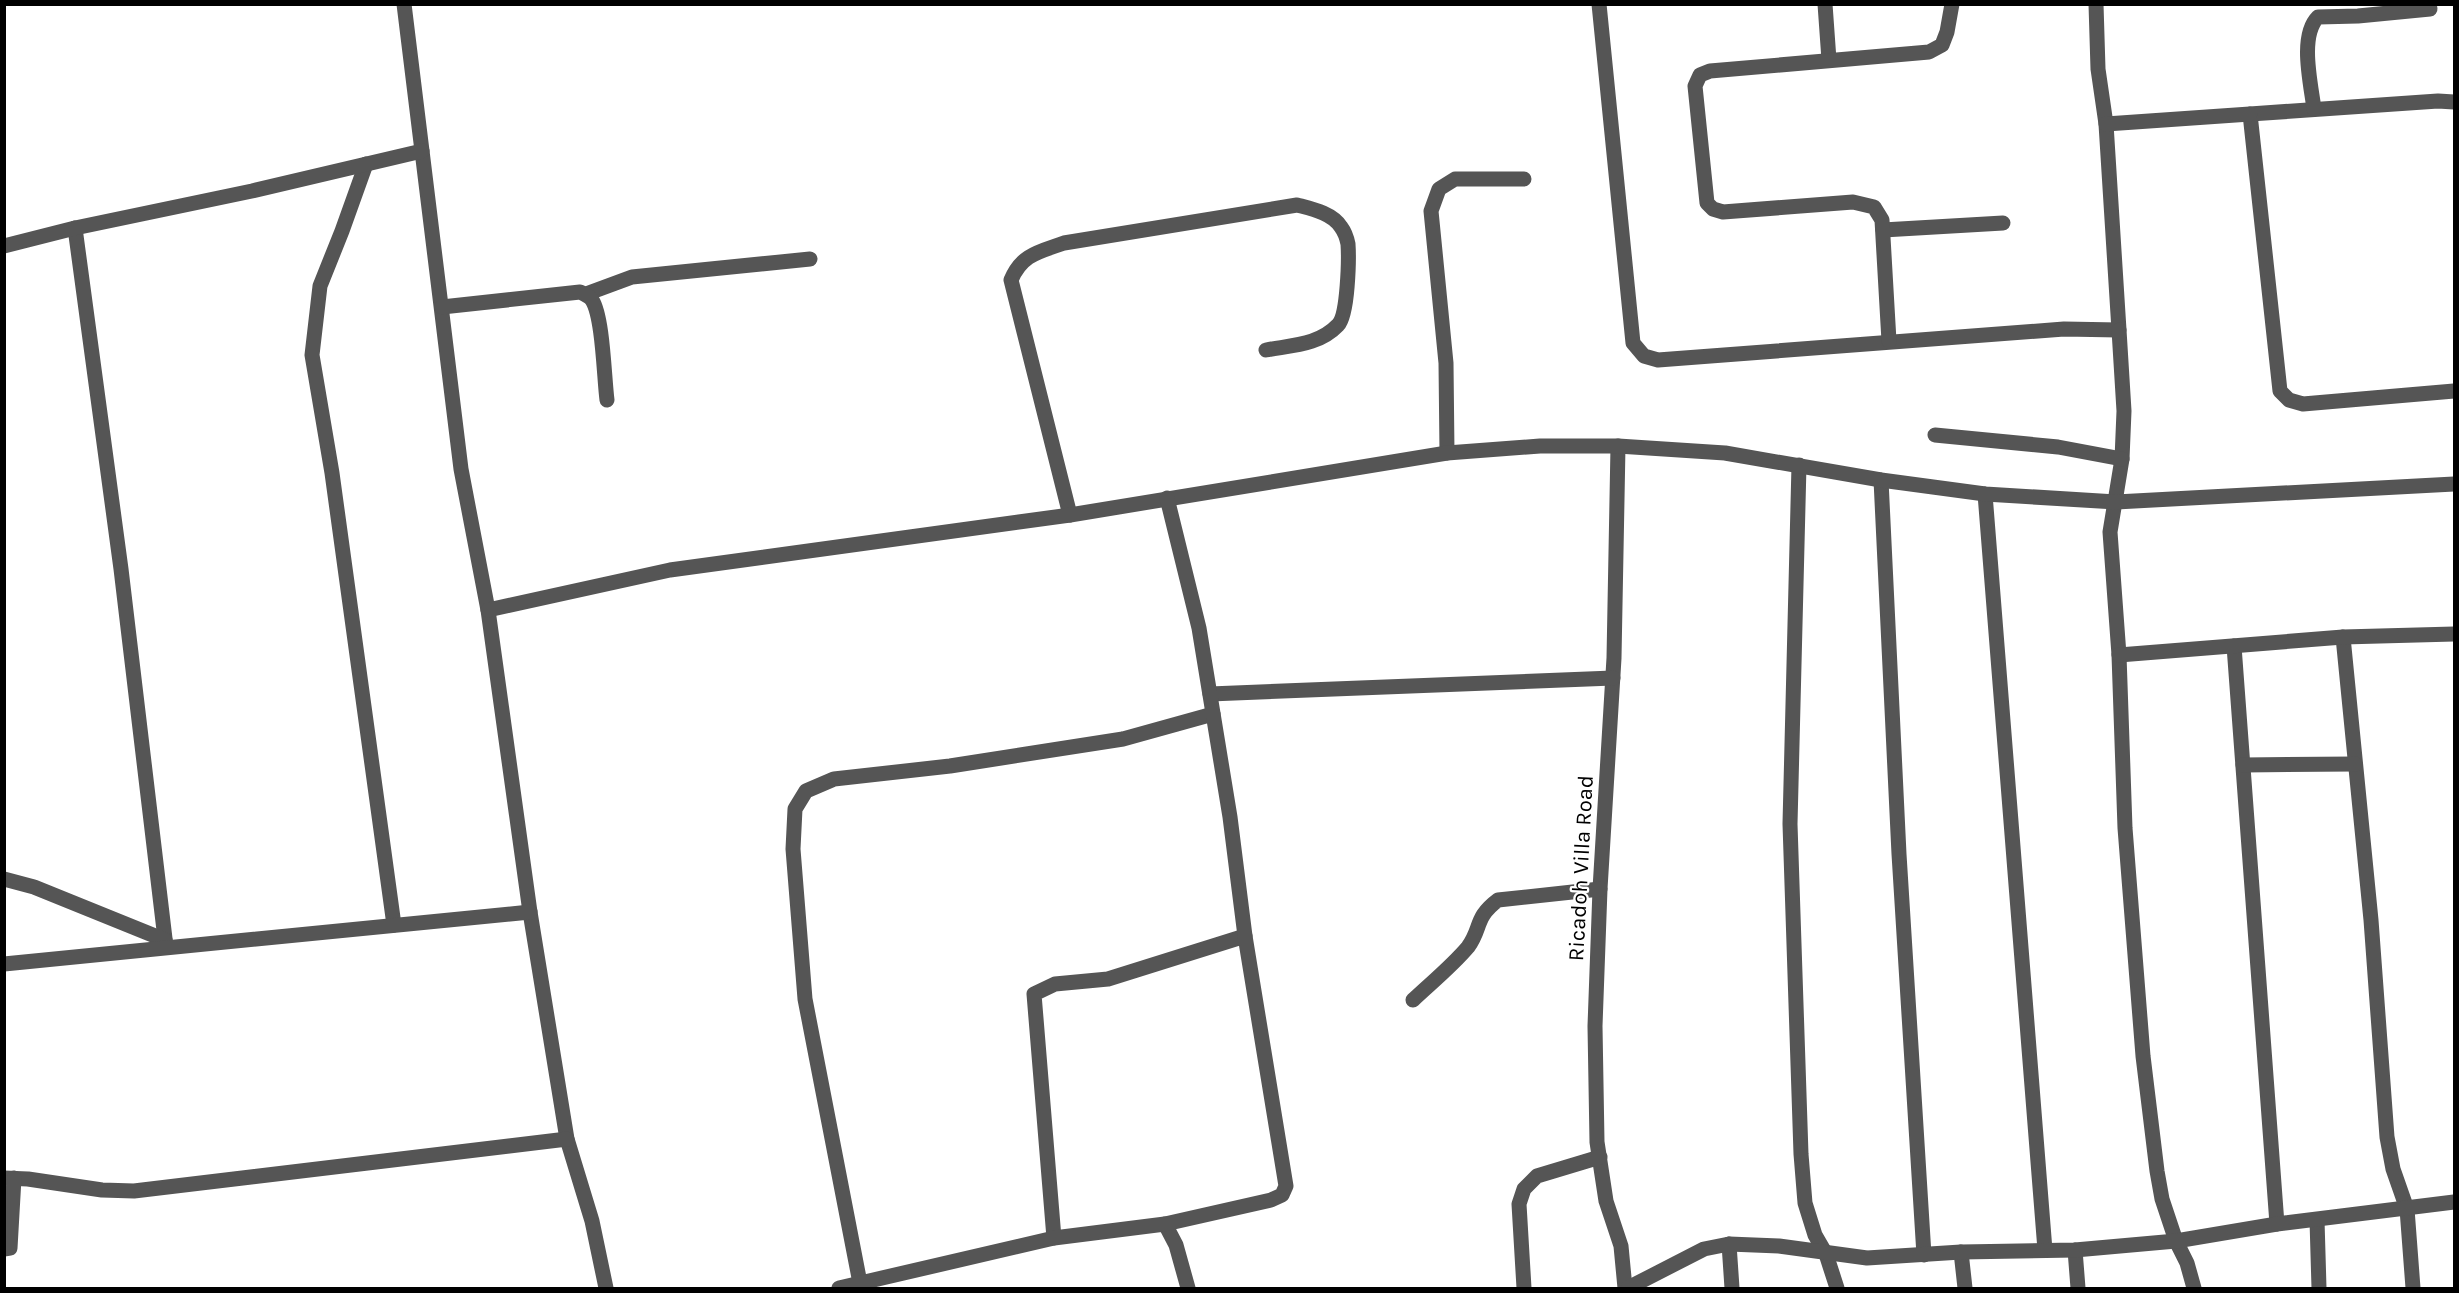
<svg xmlns="http://www.w3.org/2000/svg" width="2459" height="1293" font-family="Karla,sans-serif">
<rect width="100%" height="100%" fill="#fff"/>
<g fill="none" stroke-linecap="round" stroke-linejoin="round">
<g stroke="#555" stroke-width="15">
<path d="M404,4l57,465 27,141 42,302 37,227 25,82 14,67"/>
<path d="M1599,4l34,339 11,13 14,4 406,-31 55,1 -13,-206 -8,-55 -2,-65"/>
<path d="M1825,4l4,56"/>
<path d="M2454,102l-16,-1 -188,13 30,277 9,9 14,4 151,-13"/>
<path d="M2314,109c-3,-25 -15,-73 4,-92l40,-1 72,-7"/>
<path d="M2106,124l144,-10"/>
<path d="M366,164l-24,67 -22,55 -8,69 20,118 62,452"/>
<path d="M75,228l46,341 45,378"/>
<path d="M1883,230l120,-7"/>
<path d="M4,246l71,-18 177,-37 170,-40"/>
<path d="M586,294l46,-17 178,-18"/>
<path d="M442,307l138,-15c4,2 9,4 12,8 11,17 12,77 15,100"/>
<path d="M2119,330l5,81 -2,48 -12,73 9,123 6,173 18,228 14,115 5,28 14,42 11,22 7,25"/>
<path d="M1889,341l-7,-121 -8,-13 -21,-5 -130,10 -10,-3 -6,-6 -12,-117 5,-11 10,-4 219,-19 13,-7 5,-13 5,-28"/>
<path d="M1935,435l123,12 64,12"/>
<path d="M1618,446l-4,212 -14,231 -5,137 2,116 9,59 15,45 4,42"/>
<path d="M1447,453l-1,-90 -15,-152 8,-22 16,-10h69"/>
<path d="M1799,465l-9,359 11,330 4,49 10,32 11,19 11,34"/>
<path d="M1881,480l18,374 25,401"/>
<path d="M1985,494l60,756"/>
<path d="M1070,515l-59,-235c11,-26 28,-28 53,-37l233,-38c15,4 35,8 44,22 3,4 6,12 7,17 1,15 0,71 -10,81 -19,20 -45,20 -72,25"/>
<path d="M488,610l182,-40 400,-55 377,-62 93,-7h78l107,7 156,27 104,14 131,8 338,-18"/>
<path d="M2343,637l28,283 16,217 6,32 14,40 6,79"/>
<path d="M2234,646l43,578"/>
<path d="M2119,655l224,-18 111,-3"/>
<path d="M1210,694l403,-16"/>
<path d="M2243,765l112,-1"/>
<path d="M4,879l30,8 131,53"/>
<path d="M4,964l526,-52"/>
<path d="M1413,1000c18,-17 39,-34 55,-53 14,-19 6,-29 30,-47l102,-11"/>
<path d="M4,1178l24,1 74,11 32,1 433,-52"/>
<path d="M2317,1220l2,68"/>
<path d="M1165,1224l11,21 12,43"/>
<path d="M1054,1238l-20,-244 21,-10 53,-5 137,-43"/>
<path d="M1729,1244l3,44"/>
<path d="M4,1249l6,-1 4,-70"/>
<path d="M2075,1250l3,38"/>
<path d="M1961,1252l4,36"/>
<path d="M860,1283l-55,-284 -12,-150 2,-40 11,-18 28,-12 116,-13 173,-27 90,-25"/>
<path d="M839,1288l215,-50 111,-14 106,-24 11,-5 4,-9 -41,-250 -15,-119 -31,-189 -32,-130"/>
<path d="M1524,1288l-5,-84 5,-15 13,-13 63,-19"/>
<path d="M1628,1288l76,-39 25,-5 50,2 88,12 94,-6 114,-2 101,-9 101,-17 177,-22"/>
</g>
</g>
<g text-anchor="middle" stroke-width="4.5" stroke-linejoin="round" paint-order="stroke">
<g font-size="22" fill="#000" stroke="#fff">
<text transform="translate(1580 868) rotate(-87)" y="8">Ricadoh Villa Road</text>
</g>
</g>
<rect width="2459" height="1293" fill="none" stroke="#000000" stroke-width="12"/>
</svg>
